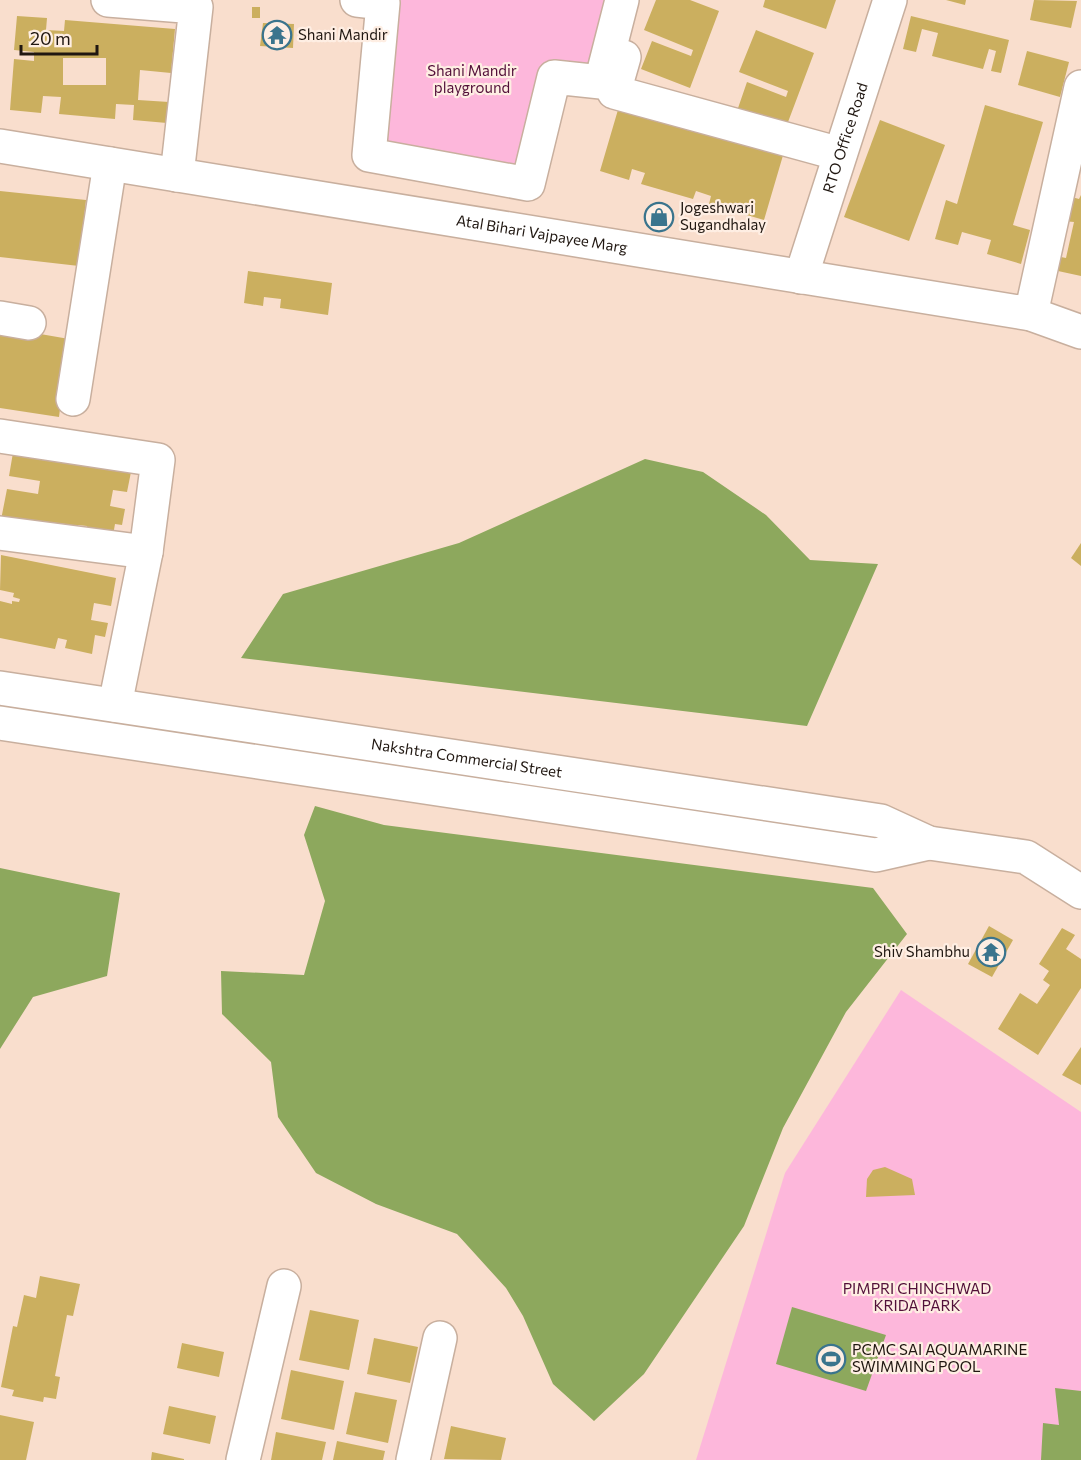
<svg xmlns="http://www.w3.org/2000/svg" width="1081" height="1460" font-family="Commissioner,sans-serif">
<rect width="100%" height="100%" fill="#f9decd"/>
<g fill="#fdb7db">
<path d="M357,0h265l-21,82 -46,-5 -13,97 -165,-30 19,-139z"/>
<path d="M901,990l180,122v348h-385l89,-287z"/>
</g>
<g fill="#8da85d">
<path d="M645,459l58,13 63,43 44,45 68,4 -71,162 -566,-68 42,-64 176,-51z"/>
<path d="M315,806l69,19 489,63 34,46 -61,78 -63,116 -39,98 -100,148 -50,47 -41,-37 -30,-68 -17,-28 -49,-54 -81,-30 -60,-31 -38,-56 -7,-55 -49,-48 -1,-43 83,4 21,-74 -21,-66z"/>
<path d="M0,868l120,25 -13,83 -74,21 -33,52z"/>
<path d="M792,1307l94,28 -20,56 -90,-27z"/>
<path d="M1055,1388l26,3v69h-40l2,-37 16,2z"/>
</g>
<g fill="#cbaf5f" fill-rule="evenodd">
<path d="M656,0h34l29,11 -29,77 -49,-19 11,-28 39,15 2,-6 -49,-20z"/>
<path d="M765,0h71l-10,29 -63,-22z"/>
<path d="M946,0h20l-1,5z"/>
<path d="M1034,0l43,1 -6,27 -41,-8z"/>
<rect x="252" y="7" width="8" height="11"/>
<path d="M17,16l30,2 -1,12 18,1 1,-11 110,9 -4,44 -31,-3 -2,30 31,2 -2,21 -34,-3 1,-15 -18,-1 -1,15 -56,-5 2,-17 -18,-1 -2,17 -31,-3 4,-51 20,2v-9l-20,-2zM63,58h43v27h-43z"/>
<path d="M911,16l98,24 -8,33 -10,-2 5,-20 -7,-2 -6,20 -51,-13 6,-23 -16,-4 -6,23 -13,-3z"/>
<path d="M263,23l31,1 -1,24 -33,-2z"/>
<path d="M756,30l58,23 -29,77 -48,-19 10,-29 39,15 2,-6 -49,-19z"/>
<path d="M1027,51l42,11 -9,35 -42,-12z"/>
<path d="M620,103l164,49 -20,68 -55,-16 2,-8 -15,-5 -3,8 -52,-15 4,-11 -13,-4 -3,11 -29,-9z"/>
<path d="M985,105l58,17 -30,103 17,5 -9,34 -34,-10 4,-14 -29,-8 -4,13 -23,-6 11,-39 11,4z"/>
<path d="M880,120l65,25 -36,96 -65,-24z"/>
<path d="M0,191l86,9 -7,66 -79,-9z"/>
<path d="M1081,195v81l-23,-5 3,-14 5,1 8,-36 -11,-1 5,-25 11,3z"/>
<path d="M248,271l84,12 -4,32 -48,-7 1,-9 -17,-2 -1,9 -19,-3z"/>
<path d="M0,327l69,12 -10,78 -59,-9z"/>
<path d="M15,441l118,21 -6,30 -14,-2 -3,16 15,3 -3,16 -7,-1 -3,17 -27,-5 2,-10 -9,-1 -2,15 -13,-2 2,-14 -12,-1 -2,13 -51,-11 7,-36 31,5 2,-13 -31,-5z"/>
<path d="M1081,543v23l-10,-8z"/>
<path d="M1,555l115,23 -5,28 -17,-3 -3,17 17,3 -3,14 -10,-2 -3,19 -27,-6 2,-8 -9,-2 -3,11 -55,-11v-37l12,3v-3l7,1 1,-3 -7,-2 1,-4 -14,-3z"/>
<path d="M989,926l24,14 -21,37 -24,-13z"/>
<path d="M1062,928l13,7 -9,14 15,10v29l-43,67 -40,-26 22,-36 17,11 13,-19 -7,-5 6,-9 -10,-7z"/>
<path d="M1081,1047v38l-19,-10z"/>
<path d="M885,1167l27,12 3,16 -49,2 1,-18 6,-9z"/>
<path d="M40,1276l40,8 -7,32 -6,-1 -12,61 5,1 -4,22 -12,-2 -1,5 -31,-6 2,-6 -13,-3 12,-61 4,1 7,-32 12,3z"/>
<path d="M310,1310l49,10 -10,50 -50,-10z"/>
<path d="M374,1338l44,9 -8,36 -43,-9z"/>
<path d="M182,1343l42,9 -5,25 -42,-9z"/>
<path d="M291,1370l53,11 -10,49 -53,-11z"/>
<path d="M355,1392l42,8 -9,43 -42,-9z"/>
<path d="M169,1406l47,10 -6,28 -47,-10z"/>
<path d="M0,1415l34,7 -8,38h-26z"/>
<path d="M451,1426l55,12 -5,22 -57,-1z"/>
<path d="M276,1432l50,10 -4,18h-51z"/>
<path d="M337,1441l48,10 -2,9h-50z"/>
<path d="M152,1452l32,7v1h-33z"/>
</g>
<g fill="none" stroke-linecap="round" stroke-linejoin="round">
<g stroke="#c8af9e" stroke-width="36">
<g id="minor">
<path d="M108,0l88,7 -19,168"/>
<path d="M357,0l26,3 -14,152 159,29 26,-107 47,5 21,-82"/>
<path d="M624,57l-10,35 226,62"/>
<path id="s1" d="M0,146l1031,168 50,18"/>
<path id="s2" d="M801,277l89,-277"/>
<path d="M1031,314l50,-227"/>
<path d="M0,318l29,5"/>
<path d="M73,399l37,-235"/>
<path d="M0,436l158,24 -12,92"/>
<path d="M0,533l146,19 -31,153"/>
<path id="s3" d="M0,688l881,133 48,22 97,14 55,35"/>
<path d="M0,723l876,132 53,-12"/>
<path d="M243,1460l41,-174"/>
<path d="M413,1460l27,-122"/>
</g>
</g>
<use href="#minor" stroke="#fff" stroke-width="33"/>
</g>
<defs>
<g id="temple-ring" transform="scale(1.5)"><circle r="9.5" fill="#feeee3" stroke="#3a748d" stroke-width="1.5"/><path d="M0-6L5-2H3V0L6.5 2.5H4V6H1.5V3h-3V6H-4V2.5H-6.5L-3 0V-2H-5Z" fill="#3a748d"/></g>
<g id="shop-ring" transform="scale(1.5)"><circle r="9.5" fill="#feeee3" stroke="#3a748d" stroke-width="1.5"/><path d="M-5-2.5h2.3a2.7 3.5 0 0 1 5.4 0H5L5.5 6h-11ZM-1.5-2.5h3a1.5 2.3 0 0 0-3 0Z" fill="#3a748d"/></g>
<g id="stadium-ring" transform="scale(1.5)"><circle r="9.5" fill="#feeee3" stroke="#3a748d" stroke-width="1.5"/><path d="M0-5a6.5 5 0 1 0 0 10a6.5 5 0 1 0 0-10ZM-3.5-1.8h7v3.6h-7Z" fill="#3a748d"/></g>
</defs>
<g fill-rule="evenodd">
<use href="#temple-ring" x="277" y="35"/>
<use href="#shop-ring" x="659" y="217"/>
<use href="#temple-ring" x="991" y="952"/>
<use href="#stadium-ring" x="831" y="1359"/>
</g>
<g text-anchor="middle" stroke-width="4.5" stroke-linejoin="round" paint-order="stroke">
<g font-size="15" fill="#201711" stroke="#feeee3" text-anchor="start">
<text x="298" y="40">Shani Mandir</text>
<text x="680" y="213">Jogeshwari<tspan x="680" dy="17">Sugandhalay</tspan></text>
<text x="970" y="957" text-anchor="end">Shiv Shambhu</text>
<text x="852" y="1355">PCMC SAI AQUAMARINE<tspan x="852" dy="17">SWIMMING POOL</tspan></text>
</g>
<g font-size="15" fill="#520f39" stroke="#feeee3">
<text x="472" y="76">Shani Mandir<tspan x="472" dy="17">playground</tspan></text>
<text x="917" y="1294">PIMPRI CHINCHWAD<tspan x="917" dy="17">KRIDA PARK</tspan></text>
</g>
<g font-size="15" fill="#201711" stroke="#feeee3">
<text dy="5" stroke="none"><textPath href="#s2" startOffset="146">RTO Office Road</textPath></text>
<text dy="5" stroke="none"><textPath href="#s1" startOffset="549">Atal Bihari Vajpayee Marg</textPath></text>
<text dy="5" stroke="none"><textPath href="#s3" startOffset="472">Nakshtra Commercial Street</textPath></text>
</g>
</g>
<path d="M21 45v9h76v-9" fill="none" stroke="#201711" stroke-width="3"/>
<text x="30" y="45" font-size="18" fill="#201711" stroke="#feeee3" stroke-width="4.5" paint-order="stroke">20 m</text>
</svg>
